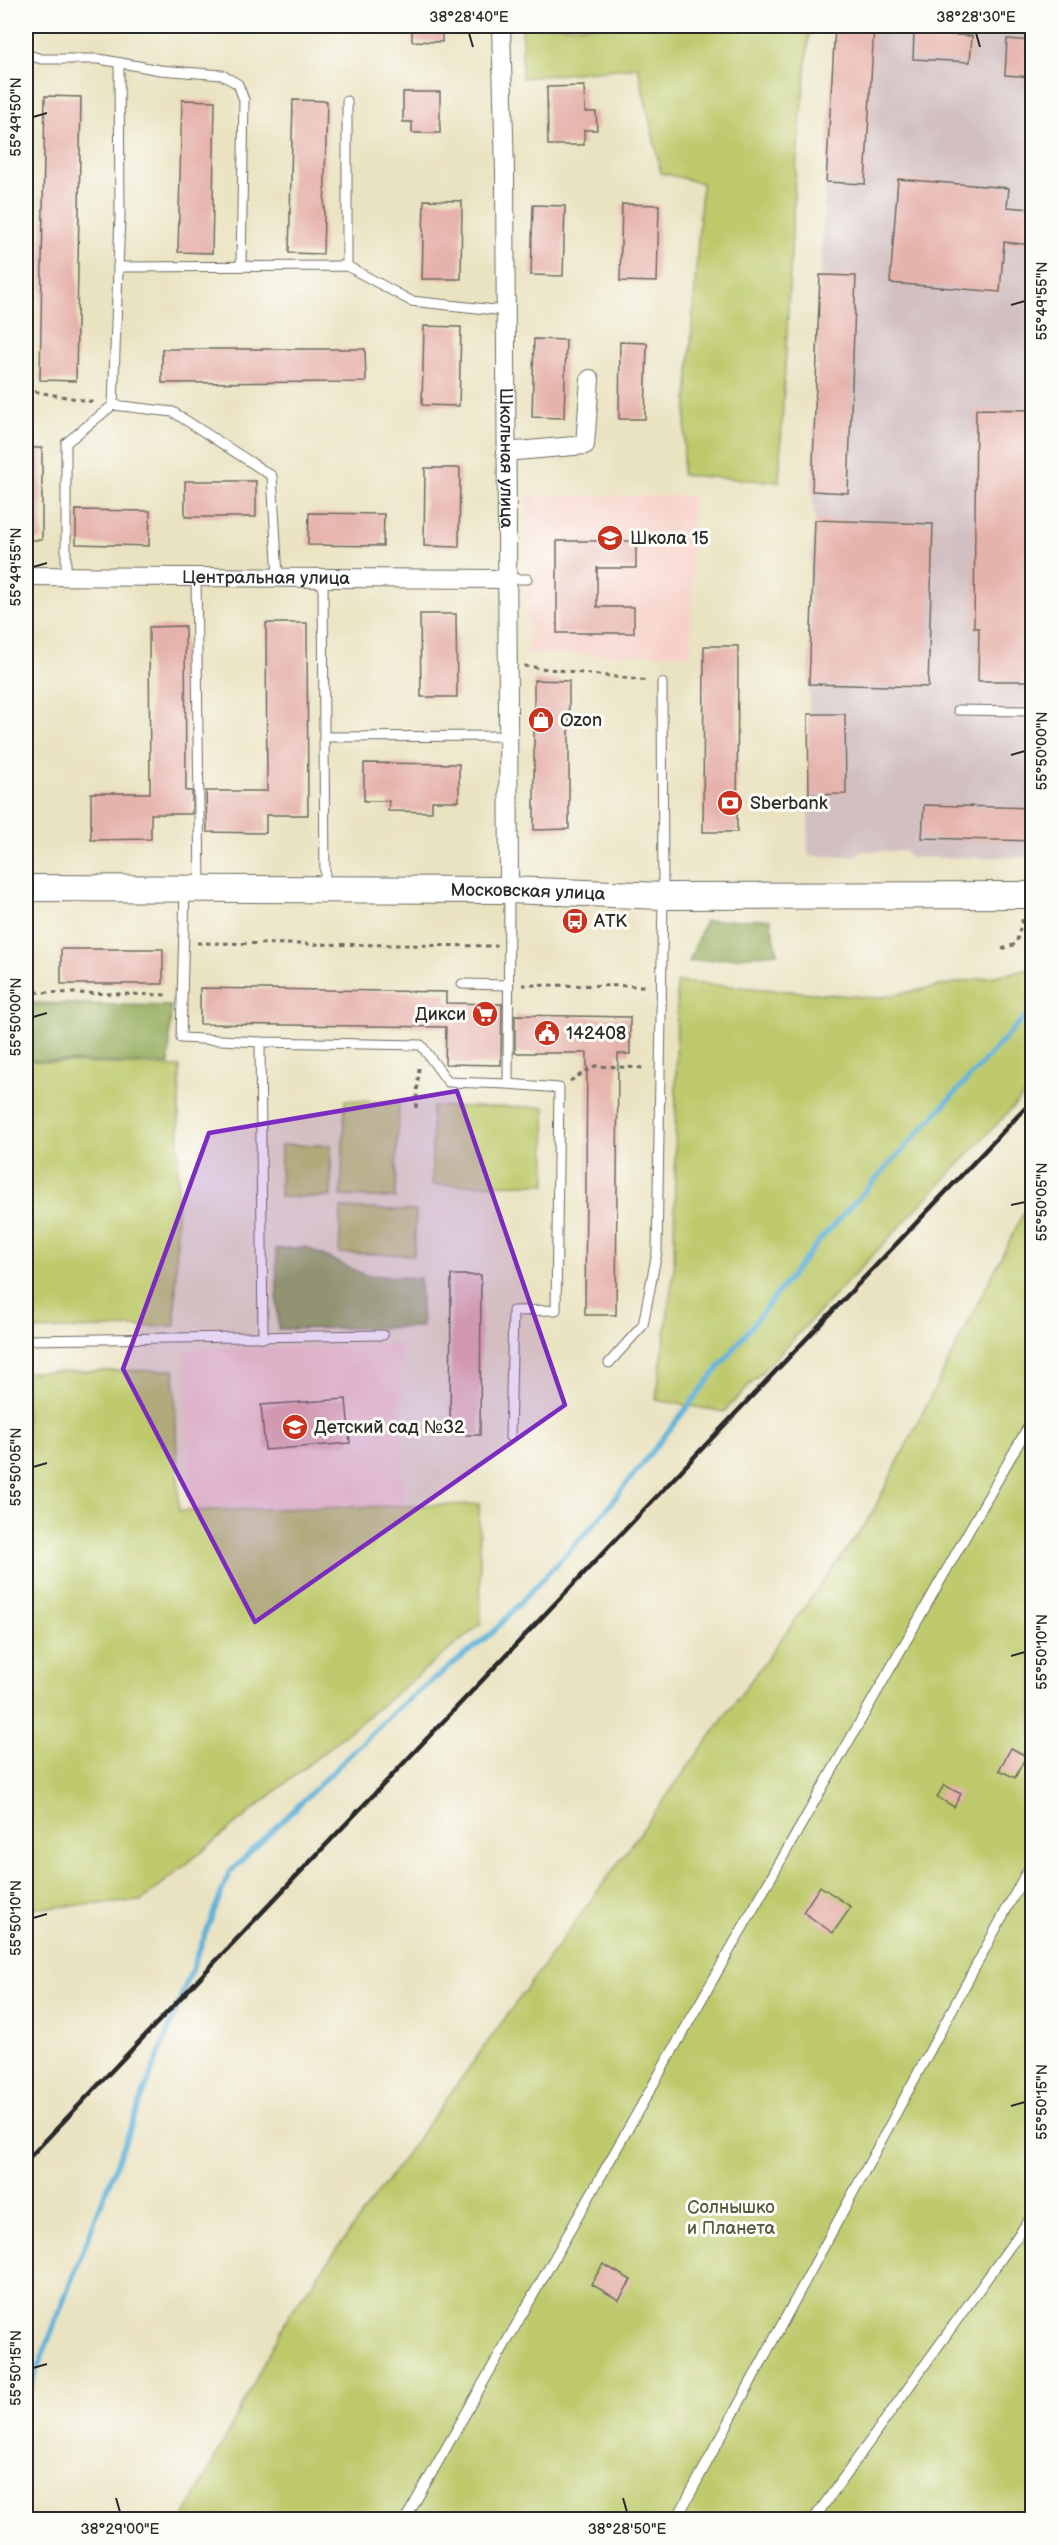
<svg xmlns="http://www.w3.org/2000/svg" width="1058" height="2545" font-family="'Balsamiq Sans',sans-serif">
<rect width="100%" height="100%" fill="#fdfcf7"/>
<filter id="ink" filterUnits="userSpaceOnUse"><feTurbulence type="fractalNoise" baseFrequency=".0167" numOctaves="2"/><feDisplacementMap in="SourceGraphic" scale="12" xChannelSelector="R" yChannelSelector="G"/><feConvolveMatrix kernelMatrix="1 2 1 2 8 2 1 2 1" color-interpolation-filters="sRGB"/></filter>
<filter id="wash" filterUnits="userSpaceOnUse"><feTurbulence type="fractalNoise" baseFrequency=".008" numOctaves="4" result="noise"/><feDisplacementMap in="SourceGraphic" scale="24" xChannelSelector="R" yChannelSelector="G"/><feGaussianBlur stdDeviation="1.35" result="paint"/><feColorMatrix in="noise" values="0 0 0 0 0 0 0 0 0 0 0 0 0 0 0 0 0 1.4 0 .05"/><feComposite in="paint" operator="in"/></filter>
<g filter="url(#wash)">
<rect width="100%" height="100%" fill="#eae3c2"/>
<g fill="#f7d1c9">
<path d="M528,496h164l-1,158h-164z"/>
<path d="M401,1344l3,162 -215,3 -3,-160z"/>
</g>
<path fill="#d2bfc1" d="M835,26h197v831l-122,1 -5,-7h-42l-10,5h-45l2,-284 5,-52 -3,-29 8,-216z"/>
<g fill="#bdc96b" stroke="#747a4b" stroke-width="1.5">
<path d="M522,26h288l-15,151 -16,305 -97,-7 20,-292 -41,-10 -23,-106 -116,11z"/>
<path d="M1032,969v118l-308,325 -68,-12 18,-132 3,-286 199,16z"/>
<path d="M26,1061l154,6 -5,259 -149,4z"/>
<path d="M345,1100l54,3 -4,95 -54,-2z"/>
<path d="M432,1107h113l1,77 -114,1z"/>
<path d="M281,1145h50v52h-51z"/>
<path d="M1032,1196v1323l-849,1 106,-205 581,-798z"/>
<path d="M341,1208l75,3 -2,44 -75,-2z"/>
<path d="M174,1370l5,141 300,-7 2,120 -340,277 -115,8v-537z"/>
</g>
<g fill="#96ad5f" stroke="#606c45" stroke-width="1.5">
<path d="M770,919l8,34 -89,9 16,-41z"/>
<path d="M26,1003l145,3 -2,58 -143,-4z"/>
<path d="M305,1247l60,28 55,3 2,49 -144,2 -2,-80z"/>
</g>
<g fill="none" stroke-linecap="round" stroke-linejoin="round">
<path stroke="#5db1d9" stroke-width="5" d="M26,2398l203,-525 170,-166 93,-74 105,-112 222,-280 213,-232"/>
</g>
<g id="blocks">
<g fill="#e6b2ac">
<path d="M412,26h30v16l-30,-1z"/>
<path d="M835,26h39l-9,158 -39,-2z"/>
<path d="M914,32l58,4 -2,26 -57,-3z"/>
<path d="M1007,39l25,2v36l-27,-2z"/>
<path d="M584,86l1,26h11l1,18h-13v15h-36l-1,-58z"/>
<path d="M403,92h37v41h-28v-11h-9z"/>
<path d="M45,96l36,1 -5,284 -36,-1z"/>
<path d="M182,100l33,1 -3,152 -34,-1z"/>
<path d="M293,100l34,1 -4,153 -34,-1z"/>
<path d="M898,179l111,9 -2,19 25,2v36l-28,-3 -4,50 -110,-9z"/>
<path d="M424,200l38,1 -1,78h-39z"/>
<path d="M622,204l37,1 -2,77 -37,-1z"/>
<path d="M533,205l32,1 -2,70 -32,-1z"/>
<path d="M820,275l36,1 -8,217 -36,-2z"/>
<path d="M424,326l37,1 -2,79 -37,-1z"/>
<path d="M534,339l32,1 -2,78 -32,-1z"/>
<path d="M620,342l27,1 -2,76h-26z"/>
<path d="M162,349h203l1,33 -204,1z"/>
<path d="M976,409l56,1v271h-54l1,-53h-5z"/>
<rect x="26" y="448" width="16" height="92"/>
<path d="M425,468h35l-1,79 -35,-1z"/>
<rect x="185" y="481" width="71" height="36"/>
<path d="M76,510l74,1 -1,35 -73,-2z"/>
<path d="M309,513l75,1 -1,32 -75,-1z"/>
<path d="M815,520l118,4 -5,163 -119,-3z"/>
<path d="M557,541h79v27h-39v39h37v26h-77z"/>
<path d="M420,614h36l1,83h-36z"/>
<path d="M266,623h41l1,192h-42v18l-59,-1 -1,-41h61z"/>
<path d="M185,626l1,165h6v23h-41v25l-60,1v-47h59l-1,-166z"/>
<path d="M704,646h34l-1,186h-34z"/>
<path d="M534,680l35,1v148l-35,1z"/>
<path d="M808,714h37l1,80 -37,1z"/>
<path d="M364,763l95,1v37h-27v11l-44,-1 1,-10h-25z"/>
<path d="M924,805l108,3v33l-110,-3z"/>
<rect x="61" y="949" width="102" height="35"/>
<path d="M200,988l246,4v11l56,1 -1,61 -56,-1 1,-37 -246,-3z"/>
<path d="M515,1015l115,2v37h-12l-2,261h-31l2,-262h-72z"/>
<path d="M451,1275h30l-1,160h-30z"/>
<path d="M346,1399l4,44 -85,7 -4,-45z"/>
<path d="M1011,1748l15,8 -11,22 -16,-8z"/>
<path d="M944,1785l17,9 -7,13 -17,-10z"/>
<path d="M820,1886l31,21 -18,26 -30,-21z"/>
<path d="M603,2264l28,16 -12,20 -28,-16z"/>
</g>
</g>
</g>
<g filter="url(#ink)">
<use href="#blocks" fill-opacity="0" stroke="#6e6b60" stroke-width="1.5"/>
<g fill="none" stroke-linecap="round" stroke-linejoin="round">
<g stroke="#6e6b60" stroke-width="11">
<g id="lane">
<path d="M26,54l15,5h58l61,11 62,5 16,9 6,16 -3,166"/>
<path d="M347,101v165"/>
<path d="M118,267l229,-1 64,35 94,10"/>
<path d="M113,405l60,7 99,64 6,101"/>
<path d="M66,576v-133l47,-38 7,-189 -1,-153"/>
<path d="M196,577l4,311"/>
<path d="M323,578l2,310"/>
<path d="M505,579h22"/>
<path d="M958,710l74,1"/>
<path d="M326,737l181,-1"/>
<path d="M185,890l-4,148 79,4 161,3 27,37 60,2 1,-191"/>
<path d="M462,984l46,1"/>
<path d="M260,1042l3,296"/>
<path d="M508,1084l51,4 -3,222 -43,1 -3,126"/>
<path d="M26,1340l357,-5"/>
<path d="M609,1363l34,-38 14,-73 6,-356 -1,-213"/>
<path d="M405,2520l627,-1100"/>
<path d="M676,2520l356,-658"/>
<path d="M813,2520l219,-304"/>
</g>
</g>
<g stroke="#6e6b60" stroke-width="20">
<g id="street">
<path id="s1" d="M501,26l4,146 4,718"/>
<path d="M505,452l80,-7 5,-66"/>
<path id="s2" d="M26,576l479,3"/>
</g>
</g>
<g stroke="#6e6b60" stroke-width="28">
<g id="secondary">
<path id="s3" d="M26,888l483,2 154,6 369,-1"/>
</g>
</g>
<g stroke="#6e6b60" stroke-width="3" stroke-dasharray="4.5 4.5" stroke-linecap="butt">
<path d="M26,390l68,12"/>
<path d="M524,666l125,15"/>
<path d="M197,943l300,3"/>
<path d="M1002,949l14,-5 7,-27"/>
<path d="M522,985l126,1"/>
<path d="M26,992l142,3"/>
<path d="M570,1081l25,-15 51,2"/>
<path d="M416,1108l3,-40"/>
</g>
<use href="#lane" stroke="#fff" stroke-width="9"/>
<use href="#street" stroke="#fff" stroke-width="18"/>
<use href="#secondary" stroke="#fff" stroke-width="26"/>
<path stroke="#2b2b2b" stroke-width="4.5" d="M26,2161l1006,-1060"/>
</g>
</g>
<path fill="#7b2cbf" fill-opacity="0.2" stroke="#7b2cbf" stroke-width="4.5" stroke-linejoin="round" d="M457,1091l108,314 -310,217 -132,-253 86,-236z"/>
<path fill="none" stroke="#2b2b2b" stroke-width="2" d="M469,33l4,14M976,33l4,14M33,117l14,-4M1011,305l14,-4M33,567l14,-4M1011,755l14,-4M33,1017l14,-4M1011,1205l14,-3M33,1467l14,-4M1011,1656l14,-4M33,1918l14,-4M1011,2106l14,-4M33,2368l14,-4M116,2498l4,14M623,2498l4,14"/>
<defs>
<g id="school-disc" transform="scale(1.35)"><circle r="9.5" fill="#c8321e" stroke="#fdfcf7"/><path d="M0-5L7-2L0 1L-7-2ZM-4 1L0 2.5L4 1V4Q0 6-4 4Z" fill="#fff"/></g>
<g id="shop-disc" transform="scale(1.35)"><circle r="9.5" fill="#c8321e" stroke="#fdfcf7"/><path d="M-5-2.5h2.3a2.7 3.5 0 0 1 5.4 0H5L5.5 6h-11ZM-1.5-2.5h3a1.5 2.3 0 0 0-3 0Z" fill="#fff"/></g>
<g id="bank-disc" transform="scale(1.35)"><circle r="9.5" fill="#c8321e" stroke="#fdfcf7"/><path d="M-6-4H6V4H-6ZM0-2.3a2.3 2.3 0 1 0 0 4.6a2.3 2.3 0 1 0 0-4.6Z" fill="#fff"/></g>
<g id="bus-disc" transform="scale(1.35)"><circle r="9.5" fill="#c8321e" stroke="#fdfcf7"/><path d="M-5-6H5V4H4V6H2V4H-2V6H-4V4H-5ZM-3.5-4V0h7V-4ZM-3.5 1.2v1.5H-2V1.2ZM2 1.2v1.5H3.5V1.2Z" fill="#fff"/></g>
<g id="supermarket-disc" transform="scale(1.35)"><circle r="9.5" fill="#c8321e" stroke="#fdfcf7"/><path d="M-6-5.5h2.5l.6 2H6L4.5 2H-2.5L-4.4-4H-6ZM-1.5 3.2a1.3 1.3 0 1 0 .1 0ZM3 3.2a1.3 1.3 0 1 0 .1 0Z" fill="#fff"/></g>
<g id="civic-disc" transform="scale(1.35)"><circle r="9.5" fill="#c8321e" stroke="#fdfcf7"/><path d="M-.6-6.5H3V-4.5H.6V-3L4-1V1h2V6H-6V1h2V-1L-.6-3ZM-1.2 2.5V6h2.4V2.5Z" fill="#fff"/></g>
</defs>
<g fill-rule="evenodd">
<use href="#school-disc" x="610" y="538"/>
<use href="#shop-disc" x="541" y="720"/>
<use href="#bank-disc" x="730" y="803"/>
<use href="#bus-disc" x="575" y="921"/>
<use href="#supermarket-disc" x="485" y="1014"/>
<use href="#civic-disc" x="547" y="1033"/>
<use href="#school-disc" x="295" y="1427"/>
</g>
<g text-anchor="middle" stroke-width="6" stroke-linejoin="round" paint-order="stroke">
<g font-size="18" fill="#2b2b2b" stroke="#fdfcf7">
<text dy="6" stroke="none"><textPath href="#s1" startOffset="432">Школьная улица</textPath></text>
<text dy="6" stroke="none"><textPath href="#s2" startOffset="240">Центральная улица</textPath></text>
<text dy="6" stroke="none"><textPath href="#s3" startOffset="502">Московская улица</textPath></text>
</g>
<g font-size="18" fill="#2b2b2b" stroke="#fdfcf7" text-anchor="start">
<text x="630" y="544">Школа 15</text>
<text x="560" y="726">Ozon</text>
<text x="750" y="809">Sberbank</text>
<text x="594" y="927">АТК</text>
<text x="466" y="1020" text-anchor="end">Дикси</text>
<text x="566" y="1039">142408</text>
<text x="314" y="1433">Детский сад №32</text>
</g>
<g font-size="18" fill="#575a3e" stroke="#fdfcf7">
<text x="731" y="2213">Солнышко<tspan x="731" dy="21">и Планета</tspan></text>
</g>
</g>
<rect width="1058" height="2545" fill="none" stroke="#fdfcf7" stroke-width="66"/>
<rect x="33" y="33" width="992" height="2479" fill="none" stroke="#2b2b2b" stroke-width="2"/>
<g font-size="15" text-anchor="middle" fill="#2b2b2b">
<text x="469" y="22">38°28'40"E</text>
<text x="976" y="22">38°28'30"E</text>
<text transform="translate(16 117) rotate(-90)" y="5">55°49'50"N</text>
<text transform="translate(1042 301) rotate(-90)" y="5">55°49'55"N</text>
<text transform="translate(16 567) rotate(-90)" y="5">55°49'55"N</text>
<text transform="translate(1042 751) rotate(-90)" y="5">55°50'00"N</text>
<text transform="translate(16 1017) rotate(-90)" y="5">55°50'00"N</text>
<text transform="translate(1042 1202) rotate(-90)" y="5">55°50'05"N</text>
<text transform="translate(16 1467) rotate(-90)" y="5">55°50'05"N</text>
<text transform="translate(1042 1652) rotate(-90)" y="5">55°50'10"N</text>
<text transform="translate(16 1918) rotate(-90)" y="5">55°50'10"N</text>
<text transform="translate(1042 2102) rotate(-90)" y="5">55°50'15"N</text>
<text transform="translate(16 2368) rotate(-90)" y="5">55°50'15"N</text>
<text x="120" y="2534">38°29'00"E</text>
<text x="627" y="2534">38°28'50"E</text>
</g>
</svg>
